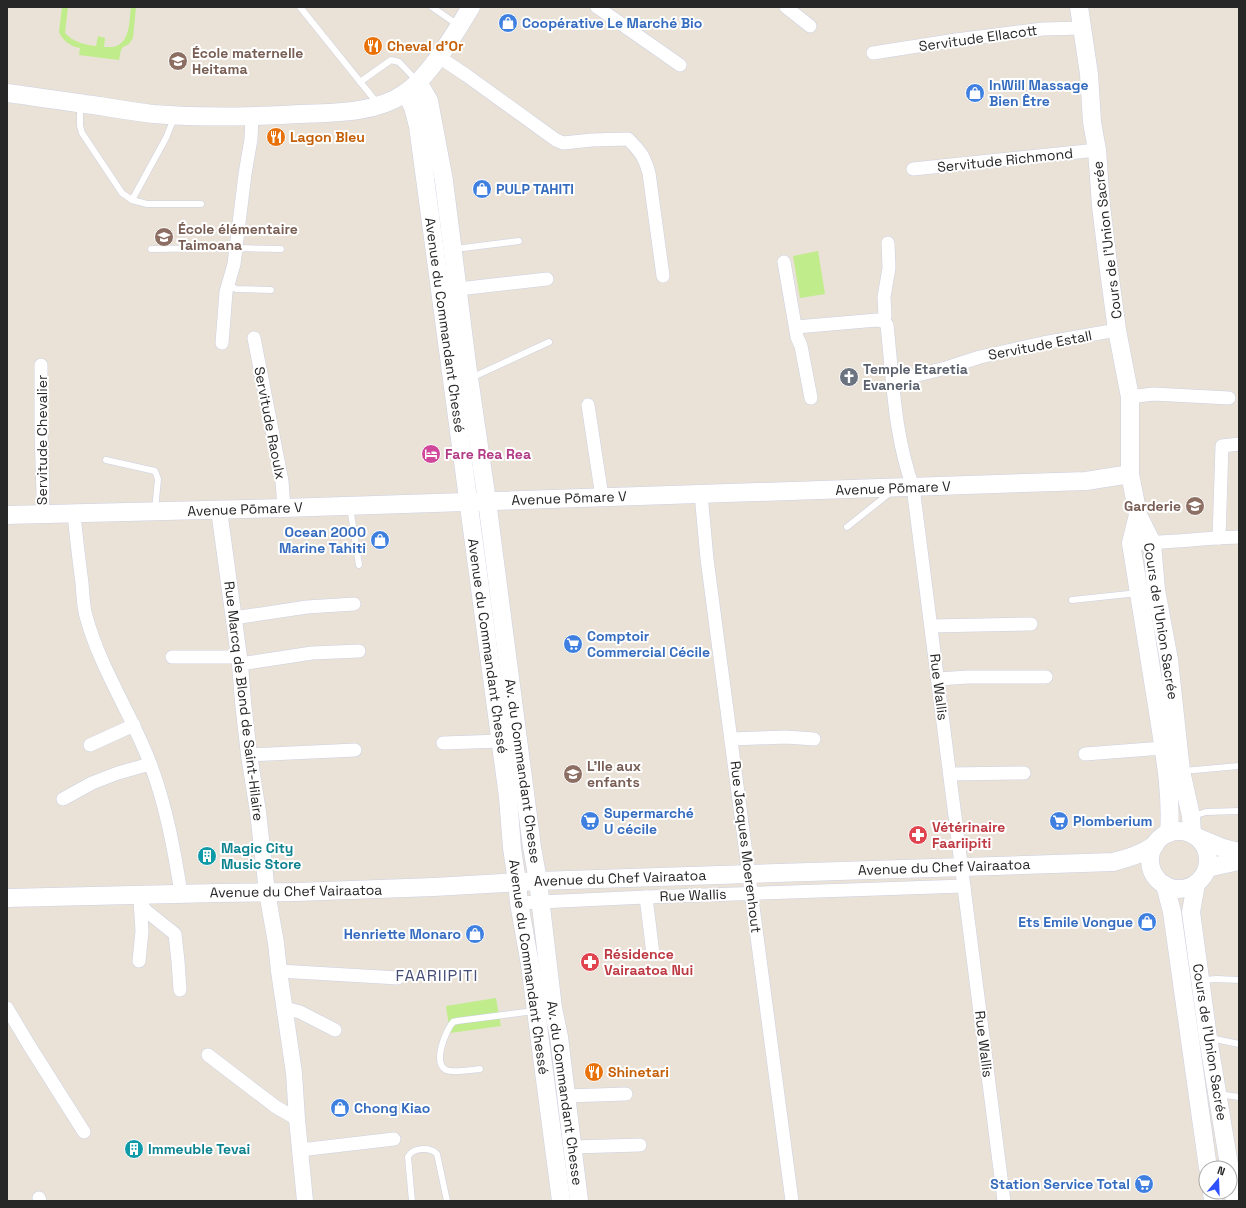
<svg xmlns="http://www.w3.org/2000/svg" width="1246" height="1208" font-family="'Space Grotesk',sans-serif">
<rect width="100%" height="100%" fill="#eae2d7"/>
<g fill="#c0ec8b">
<path d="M62,7h6l-3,26c8,9 20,12 31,13l2,-10 7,2 -1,9c3,0 8,0 10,0 17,-5 15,-27 17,-40h5l-3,31 -4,6 -6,3 -2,3 -2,10 -40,-5 1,-7c-9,-1 -18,-8 -21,-16z"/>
<path d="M818,251l7,43 -25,4 -7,-42z"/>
<path d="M496,998l5,28 -51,7 -4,-27z"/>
</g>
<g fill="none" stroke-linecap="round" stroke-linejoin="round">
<g stroke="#ccd0e1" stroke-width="7">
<g id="service">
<path d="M300,7l78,97"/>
<path d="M432,7l26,18"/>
<path d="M360,82l31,-22 8,2 18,19"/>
<path d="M80,105v21l2,7 40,60 10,7 15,4h54"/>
<path d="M132,200l34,-62 8,-20"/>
<path d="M151,249l85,-1 45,1"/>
<path d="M455,249l64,-8"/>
<path d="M228,284l8,5 35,1"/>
<path d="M471,378l78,-36"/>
<path d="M106,460l49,11 3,8 -3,31"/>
<path d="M350,507l9,58"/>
<path d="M847,527l44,-35"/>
<path d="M1072,600l66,-7"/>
<path d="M1183,771l56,-5"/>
<path d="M1193,816l13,-4 33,-1"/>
<path d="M1203,980l14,-1 22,1"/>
<path d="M1210,1038l29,6"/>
<path d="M480,1069c-8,1 -27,4 -34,1 -14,-7 0,-40 7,-48l4,-1 77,-10"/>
<path d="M1219,1094l20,3"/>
<path d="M412,1201l-4,-44c4,-9 21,-11 29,-3l10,47"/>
</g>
</g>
<g stroke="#ccd0e1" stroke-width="14">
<g id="minor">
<path d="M597,7l83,58"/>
<path d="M786,7l24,19"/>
<path d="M873,53l83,-13 87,-11 40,-1"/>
<path d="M439,57l27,18 90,65 7,3 29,-3 36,-1c13,13 16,17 21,34l14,103"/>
<path d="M913,169l184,-19"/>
<path d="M784,262l13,75 4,9 10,52"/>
<path d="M458,289l89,-10"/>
<path d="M883,321l2,-5 -1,-19 5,-29 -1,-25"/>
<path d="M796,327l81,-7 6,1 4,4c6,55 7,110 26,162l91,714"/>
<path d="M254,338l28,143 2,27"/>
<path d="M222,343l4,-51 8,-28 11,-90 6,-35 1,-22"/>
<path d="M41,365v65l2,65 -1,19"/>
<path d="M893,381l53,-13 34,-11 63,-14 74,-13"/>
<path d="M1130,397l23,-3 76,4"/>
<path d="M588,405l14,92"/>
<path d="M701,494l6,65 85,642"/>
<path d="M74,513c2,23 5,47 8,70 1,11 1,23 4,33 14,52 45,97 64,147 16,42 24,86 31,130"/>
<path d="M1219,538l3,-92 17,-2"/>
<path d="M1131,543c36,0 72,-5 108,-6"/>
<path d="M234,618l73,-11 47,-3"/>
<path d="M931,626l100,-2"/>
<path d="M172,657h68"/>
<path d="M240,664l72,-11 47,-2"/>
<path d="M938,679l30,-2h78"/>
<path d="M731,739l55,-2 28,2"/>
<path d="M443,743l58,-2"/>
<path d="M90,745l44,-20"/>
<path d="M1085,754l78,-6"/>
<path d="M249,755l106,-5"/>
<path d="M950,774l74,-1"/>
<path d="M63,799l29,-16 26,-10 32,-9"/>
<path d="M646,897l7,57"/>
<path d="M140,902l5,8 30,24 3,27 2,29"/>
<path d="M519,903l127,-6 318,-11"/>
<path d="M139,961l3,-30 -2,-31"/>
<path d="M279,971l119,7"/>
<path d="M7,1008l22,37 55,87"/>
<path d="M285,1008l15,4 35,18"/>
<path d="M208,1055l68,52 21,12"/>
<path d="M566,1096l60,-2"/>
<path d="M573,1147l67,-2"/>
<path d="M300,1150l94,-11"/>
<path d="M39,1198l1,3"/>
</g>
</g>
<g stroke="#ccd0e1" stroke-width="17">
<path id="tertiary" d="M219,510l21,154 3,38 6,53 9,57 9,80 9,51 3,28 15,102 3,46 8,82"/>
</g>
<g stroke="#ccd0e1" stroke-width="19">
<g id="secondary">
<path d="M1079,7l10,67 3,48 5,28 4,56 8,65 8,59 13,67v77l8,41 14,28 4,47 13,70 12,111 10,45 1,18"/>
<path d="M418,82l11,19 15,80 23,183 20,137 45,346 6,34 15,127 6,29 20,164"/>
<path d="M7,93c31,4 62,9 93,13 18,3 36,6 54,8 49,4 97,3 146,0 33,-1 77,-1 105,-21 25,-17 50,-60 66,-86"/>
<path d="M406,93l7,14 5,19 90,671 4,51 5,34 2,21 11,62 31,236"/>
<path d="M7,515l277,-7 802,-27 44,-7"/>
<path d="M1138,515l-7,28c9,56 18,113 27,169 6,39 14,81 11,121"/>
<circle cx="1179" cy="860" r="29"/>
<path d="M1199,838l24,10 16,4"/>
<path d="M1207,868l32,-7"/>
<path d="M1196,884l-5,28 17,126 27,163"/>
<path d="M1165,885l7,27 36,256"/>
<path d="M7,898l210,-5 79,-1 138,-5 104,-6 575,-19c15,-4 29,-8 42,-17"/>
<path d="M1212,1192l1,9"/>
</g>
</g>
<use href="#service" stroke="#fff" stroke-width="6"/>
<use href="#minor" stroke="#fff" stroke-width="13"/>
<use href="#tertiary" stroke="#fff" stroke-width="16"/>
<use href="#secondary" stroke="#fff" stroke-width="18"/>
</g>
<defs>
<g id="shop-disc" transform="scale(1)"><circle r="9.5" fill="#3f7fe0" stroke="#fff"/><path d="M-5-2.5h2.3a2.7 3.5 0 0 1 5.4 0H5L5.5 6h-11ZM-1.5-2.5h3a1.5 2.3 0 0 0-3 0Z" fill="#fff"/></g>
<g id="restaurant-disc" transform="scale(1)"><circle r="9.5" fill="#e8710a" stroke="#fff"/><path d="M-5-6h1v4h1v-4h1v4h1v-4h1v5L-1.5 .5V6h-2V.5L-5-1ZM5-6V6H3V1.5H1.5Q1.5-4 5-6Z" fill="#fff"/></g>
<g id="school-disc" transform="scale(1)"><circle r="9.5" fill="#8d6e63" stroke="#fff"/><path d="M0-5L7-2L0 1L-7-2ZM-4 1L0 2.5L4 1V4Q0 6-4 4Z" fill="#fff"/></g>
<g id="church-disc" transform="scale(1)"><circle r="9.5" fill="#6b7280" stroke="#fff"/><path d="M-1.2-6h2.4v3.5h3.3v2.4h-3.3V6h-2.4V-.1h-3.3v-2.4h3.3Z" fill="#fff"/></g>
<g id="hotel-disc" transform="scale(1)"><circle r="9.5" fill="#d1479c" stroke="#fff"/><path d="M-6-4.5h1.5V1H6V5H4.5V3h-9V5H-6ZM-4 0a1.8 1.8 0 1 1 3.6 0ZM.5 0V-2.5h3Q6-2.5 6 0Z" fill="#fff"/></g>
<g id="supermarket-disc" transform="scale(1)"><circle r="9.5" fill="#3f7fe0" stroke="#fff"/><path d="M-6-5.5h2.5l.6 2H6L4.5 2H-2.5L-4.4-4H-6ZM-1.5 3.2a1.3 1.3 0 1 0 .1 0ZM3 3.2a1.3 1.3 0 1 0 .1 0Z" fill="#fff"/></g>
<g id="pharmacy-disc" transform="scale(1)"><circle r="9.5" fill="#e0444e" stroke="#fff"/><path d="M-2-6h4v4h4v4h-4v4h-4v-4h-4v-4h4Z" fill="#fff"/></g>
<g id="building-disc" transform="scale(1)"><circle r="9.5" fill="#0f9aa8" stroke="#fff"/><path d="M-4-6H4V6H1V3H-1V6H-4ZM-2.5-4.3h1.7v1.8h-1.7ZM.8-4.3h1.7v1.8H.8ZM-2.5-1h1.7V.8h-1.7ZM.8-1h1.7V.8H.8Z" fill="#fff"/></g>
</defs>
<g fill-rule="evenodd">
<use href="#shop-disc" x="508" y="23"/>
<use href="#restaurant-disc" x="373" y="46"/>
<use href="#school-disc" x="178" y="61"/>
<use href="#shop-disc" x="975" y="93"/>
<use href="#restaurant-disc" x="276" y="137"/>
<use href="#shop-disc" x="482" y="189"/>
<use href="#school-disc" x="164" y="237"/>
<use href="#church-disc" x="849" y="377"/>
<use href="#hotel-disc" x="431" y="454"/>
<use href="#school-disc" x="1195" y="506"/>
<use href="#shop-disc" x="380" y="540"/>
<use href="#supermarket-disc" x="573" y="644"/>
<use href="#school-disc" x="573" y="774"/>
<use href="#supermarket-disc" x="590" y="821"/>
<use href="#supermarket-disc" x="1059" y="821"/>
<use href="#pharmacy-disc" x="918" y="835"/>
<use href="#building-disc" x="207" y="856"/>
<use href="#shop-disc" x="1147" y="922"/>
<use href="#shop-disc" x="475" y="934"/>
<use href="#pharmacy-disc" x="590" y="962"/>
<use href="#restaurant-disc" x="594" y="1072"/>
<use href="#shop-disc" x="340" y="1108"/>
<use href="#building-disc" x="134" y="1149"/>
<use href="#supermarket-disc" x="1144" y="1184"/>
</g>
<g text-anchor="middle" stroke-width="4" stroke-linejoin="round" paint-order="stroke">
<g font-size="14" font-weight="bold" fill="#366cbe" stroke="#fff" text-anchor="start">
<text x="522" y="28">Coopérative Le Marché Bio</text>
<text x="989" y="90">InWill Massage<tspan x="989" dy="16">Bien Être</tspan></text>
<text x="496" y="194">PULP TAHITI</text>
<text x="366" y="537" text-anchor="end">Ocean 2000<tspan x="366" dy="16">Marine Tahiti</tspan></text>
<text x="587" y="641">Comptoir<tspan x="587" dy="16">Commercial Cécile</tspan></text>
<text x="604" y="818">Supermarché<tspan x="604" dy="16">U cécile</tspan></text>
<text x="1073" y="826">Plomberium</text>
<text x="1133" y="927" text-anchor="end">Ets Emile Vongue</text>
<text x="461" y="939" text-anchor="end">Henriette Monaro</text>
<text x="354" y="1113">Chong Kiao</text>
<text x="1130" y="1189" text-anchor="end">Station Service Total</text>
</g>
<g font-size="14" fill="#272727" stroke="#fff">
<text transform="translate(978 38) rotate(-8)" y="5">Servitude Ellacott</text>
<text transform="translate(1005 160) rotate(-6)" y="5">Servitude Richmond</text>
<text transform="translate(1107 240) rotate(-97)" y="5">Cours de l'Union Sacrée</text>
<text transform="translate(445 325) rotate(82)" y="5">Avenue du Commandant Chessé</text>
<text transform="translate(1040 345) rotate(-11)" y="5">Servitude Estall</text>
<text transform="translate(270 423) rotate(79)" y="5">Servitude Raoulx</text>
<text transform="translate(42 440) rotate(-90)" y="5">Servitude Chevalier</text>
<text transform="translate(893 488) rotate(-2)" y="5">Avenue Pōmare V</text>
<text transform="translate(569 498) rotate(-2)" y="5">Avenue Pōmare V</text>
<text transform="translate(245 509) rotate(-2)" y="5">Avenue Pōmare V</text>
<text transform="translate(1161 621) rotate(81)" y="5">Cours de l'Union Sacrée</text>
<text transform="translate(488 646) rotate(82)" y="5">Avenue du Commandant Chessé</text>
<text transform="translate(939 687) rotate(83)" y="5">Rue Wallis</text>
<text transform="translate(244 701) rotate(83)" y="5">Rue Marcq de Blond de Saint-Hilaire</text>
<text transform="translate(523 771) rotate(82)" y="5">Av. du Commandant Chesse</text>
<text transform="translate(746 847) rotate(83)" y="5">Rue Jacques Moerenhout</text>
<text transform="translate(944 867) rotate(-2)" y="5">Avenue du Chef Vairaatoa</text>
<text transform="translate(620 878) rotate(-2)" y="5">Avenue du Chef Vairaatoa</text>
<text transform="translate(296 891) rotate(-1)" y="5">Avenue du Chef Vairaatoa</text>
<text transform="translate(693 895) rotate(-2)" y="5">Rue Wallis</text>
<text transform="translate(529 967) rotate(82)" y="5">Avenue du Commandant Chessé</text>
<text transform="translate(1210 1042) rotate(81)" y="5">Cours de l'Union Sacrée</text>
<text transform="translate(984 1044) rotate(83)" y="5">Rue Wallis</text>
<text transform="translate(565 1093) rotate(82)" y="5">Av. du Commandant Chesse</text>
</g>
<g font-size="14" font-weight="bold" fill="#c56008" stroke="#fff" text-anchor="start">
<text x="387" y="51">Cheval d'Or</text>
<text x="290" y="142">Lagon Bleu</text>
<text x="608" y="1077">Shinetari</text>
</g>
<g font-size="14" font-weight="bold" fill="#785e54" stroke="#fff" text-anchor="start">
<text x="192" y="58">École maternelle<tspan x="192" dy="16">Heitama</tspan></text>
<text x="178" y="234">École élémentaire<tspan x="178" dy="16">Taimoana</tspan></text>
<text x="1181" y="511" text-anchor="end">Garderie</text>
<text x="587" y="771">L'Ile aux<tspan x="587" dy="16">enfants</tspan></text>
</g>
<g font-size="14" font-weight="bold" fill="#5b616d" stroke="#fff" text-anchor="start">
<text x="863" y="374">Temple Etaretia<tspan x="863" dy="16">Evaneria</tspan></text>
</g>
<g font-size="14" font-weight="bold" fill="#b23c85" stroke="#fff" text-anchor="start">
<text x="445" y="459">Fare Rea Rea</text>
</g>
<g font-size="14" font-weight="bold" fill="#be3a42" stroke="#fff" text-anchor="start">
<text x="932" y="832">Vétérinaire<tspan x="932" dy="16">Faariipiti</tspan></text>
<text x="604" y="959">Résidence<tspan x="604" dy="16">Vairaatoa Nui</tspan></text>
</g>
<g font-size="14" font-weight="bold" fill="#0d838f" stroke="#fff" text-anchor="start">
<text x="221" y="853">Magic City<tspan x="221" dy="16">Music Store</tspan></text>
<text x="148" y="1154">Immeuble Tevai</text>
</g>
<g font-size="16" letter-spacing="1" fill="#464e78" stroke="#fff">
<text x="437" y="981">FAARIIPITI</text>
</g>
</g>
<rect width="1246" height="1208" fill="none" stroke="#272727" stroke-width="16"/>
<g transform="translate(1218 1180) rotate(19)"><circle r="19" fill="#ffffff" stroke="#a9a9a9"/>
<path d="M0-3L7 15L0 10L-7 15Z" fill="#2f50ff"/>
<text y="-6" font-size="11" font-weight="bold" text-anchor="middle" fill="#272727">N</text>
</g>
</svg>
